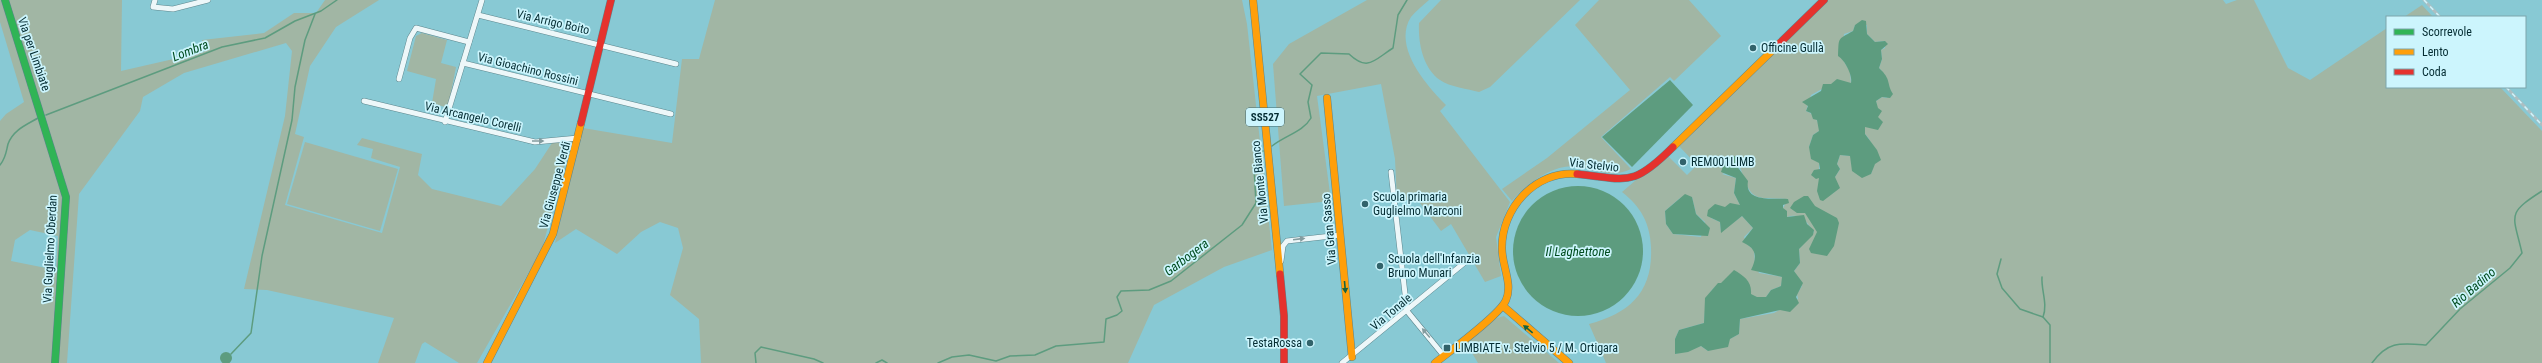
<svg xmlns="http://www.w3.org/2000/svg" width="2542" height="363" font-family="'Roboto Condensed',sans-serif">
<rect width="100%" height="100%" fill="#88c9d4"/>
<g fill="#a1b6a4" fill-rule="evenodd">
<path d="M0,0h122l-1,71 83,-19 -2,-12 62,-7 30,-20h22l9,-13h54l-43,27 -26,39 -15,68 9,3 -19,68 97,28 18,-66 -29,-9 2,-9 -16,-4 5,-7 60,16 -4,21 14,14 69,17 34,-37 17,-26 12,-1 6,3 -28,104 -65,114h-18l-34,-21 -3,2 -7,19h-37l16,-45 -127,-28 -23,-1 41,-173 7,-65 -6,-8 -102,30 -41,24 -3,14 -61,83 -12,169h-67v-242l6,-7 18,-12 -24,-80zM30,230l28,6 -2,34 -45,-9 4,-21z"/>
<path d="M715,0h527l5,24 25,226 -48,17 -70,38 -26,58h-427l-2,-44 -29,-24 13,-47 -5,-20 -18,-6 -19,10 -24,22 -41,-25 -21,14 28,-115 89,15 10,-84h17z"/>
<path d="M1367,0h62c-6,5 -13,11 -18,17 -19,30 16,69 35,88l-6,6 70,91 -14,35 5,39 -16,6 -34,-58 -10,7 -24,-32 -20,2 -2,-42 -14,-75 -64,12 14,105 -47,5 -11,-142 16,-20z"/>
<path d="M1441,0h139l-90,87 -11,5c-11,-3 -29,-5 -39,-12 -17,-12 -22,-37 -21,-57z"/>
<path d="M1599,0h90l32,36 -47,45 -4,-4 -69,60 30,32c-19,9 -33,1 -52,-2 -24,-5 -53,17 -67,34l-10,-12 45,-31 83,-68 -55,-65z"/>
<path d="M1829,0h394l3,4 11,-4h17l34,68 22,12 77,-52v59h113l42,44v232h-936l-17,-39c42,-11 64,-33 62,-77 -1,-24 -10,-40 -29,-55l42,-36 5,1 18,18 10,-10 -20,-21zM1855,25h12v9l8,8 10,-1v7l-4,2 1,9 -3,9c9,9 11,19 8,30l-5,-1 -6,4 2,15 -13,11v7c10,10 11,27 6,40l-21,-18 -10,-1 -3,9 3,5 -5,8 -1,16 -5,1 -10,-11v-20l-10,-16 4,-12 6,-4c1,-9 -5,-17 -13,-20l5,-16 20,-11h20l-1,-12 -8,-14 2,-24 9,-3zM1740,167c12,36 13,30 48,32l-5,9 4,9c15,-5 19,5 27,15l-15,17 1,14 -6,8 8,15 -5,8 1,5 -24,14 -34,6 -1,15 -31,17 -7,-5 -26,8v-15l4,-9 25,-7c2,-17 0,-31 17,-40l35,14h10l5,-7 10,-4 2,-9 -24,-4 -4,-10 -1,-13 -7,-6 -3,-7 9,-9 -11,-12 -21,16 -1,-10 -9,-4 29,-13 -6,-12 2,-15 -14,-4zM1692,197l4,17 9,8 -4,15 -28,-3 -7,-10 -1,-13 15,-13z"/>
<path d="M2422,5l11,12h-29z"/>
<path d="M422,33l25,7 -6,23 15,4 -8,41 -16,-5 4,-24 -29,-8 9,-35z"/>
<path d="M305,142l93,27 -18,62 -93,-27z"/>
<path d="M1504,316l55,47h-81l-12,-20 31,-25z"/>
</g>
<g fill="#5d9c7f">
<path d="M1862,20l4,1 1,13 8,8 10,-1 3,3 -7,6 1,9 -3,9c13,12 7,15 14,26l-3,4 -8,-1 -6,4 2,7 4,3 -4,6 5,5 -5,8 -13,-3v7l12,16 4,10 -6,4 -4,10 -9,4 -10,-7 -2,-15 -10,-1 -3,9 3,5 -5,8 5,11 -17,13 -3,-1 -3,-9 2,-13 -3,1 -5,-4 3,-5 6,-1 -1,-6 -8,-4 -2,-12 4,-12 6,-4 -2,-11 -4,-1 -2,-6 -5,-2 2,-5 -6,-4 19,-11 2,-7h8l6,-5 14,4c2,-7 -6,-23 -13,-27 1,-19 -1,-16 15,-25l2,-6z"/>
<path d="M1670,80l23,25 -61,62 -30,-30z"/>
<path d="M1734,156l3,1 -1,8 12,16c-4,22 26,17 40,18l1,4 -6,2v3l4,3v6l17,-2 3,9 7,6 -1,5 -14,14 1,14 -6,8 9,12 -7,14 3,6 -9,9 -10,-2 -40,9 -1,15 -9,5 -2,8 -20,4 -7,-5 -13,6 -13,2v-15l4,-9 25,-7 1,-25 13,-15h3l13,-13c10,6 18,11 17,24l6,3h9l5,-7 10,-4 1,-9 -31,-7c7,-14 5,-22 -9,-28l11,-14 -11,-12 -21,17 -1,-11 -13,-6 1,-6 7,-6 10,3 5,-4 10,2 -6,-12 2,-15 -15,-6 4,-12z"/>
<circle cx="1578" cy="251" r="65"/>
<path d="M1685,194l7,3 4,17 14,14 -2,8 -35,-2 -7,-10 -1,-13z"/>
<path d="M1804,196h4l7,10 22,12 2,5 -5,23 -7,10 -16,-3 -2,-4 8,-17 -12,-19h-8l-7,-5 4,-6z"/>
<circle cx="226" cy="358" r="6"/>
</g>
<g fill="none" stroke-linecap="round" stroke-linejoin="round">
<g stroke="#5d9c7f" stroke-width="1.5">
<path d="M46,115l176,-68 43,-9 30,-17 26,-10 16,-11"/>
<path d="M1272,146c14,-11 31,-14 39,-28l-3,-16 4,-17 -12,-11 21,-21 28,1c19,18 25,6 44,-6l5,-33 9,-15"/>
<path d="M0,165c6,-7 6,-13 8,-21 5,-14 18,-19 30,-26"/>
<path d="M2001,259l-4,15 5,14 18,21 23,8 7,8v38"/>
<path d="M2042,277c-1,13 6,27 1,40"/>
<path d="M231,354l20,-21 11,-77 30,-136 3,-33 10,-47 10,-26"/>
<path d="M756,363l-1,-10 6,-6 53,12 9,4"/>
<path d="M876,363l6,-3 5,3"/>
<path d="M938,363l14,-6 17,-2 27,6 14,-5 25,-1 21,-9 48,-4 2,-23 11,-4 5,-4 -5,-14 4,-6 28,-1 22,-9 71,-56 14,-22 -2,-36 9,-16"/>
<path d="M2372,363c16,-22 28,-20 54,-18l34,-36 50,-41 12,-15c-9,-39 -16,-39 20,-62"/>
</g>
<g stroke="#5c868d" stroke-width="6">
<g id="street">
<path d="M155,0l-2,7 20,2 35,-9"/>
<path d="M478,15l198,49"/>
<path d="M463,63l208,51"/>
<path d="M399,79l11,-41 6,-10 53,14"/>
<path d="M364,101l171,41 43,-4"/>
<path d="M445,122l37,-122"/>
<path d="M1391,172l16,139 37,45"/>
<path d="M1281,261l2,-15 4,-5 53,-6"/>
<path d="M1342,363l127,-104"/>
</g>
</g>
<g stroke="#5c868d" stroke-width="8">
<path id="fast" d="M5,0l61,197 -11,166"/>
</g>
<g stroke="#5c868d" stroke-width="8">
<g id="slow">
<path d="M1253,0l27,274"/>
<path d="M1327,98l25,259"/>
<path d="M1673,147l107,-104"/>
<path d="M1503,306l66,57"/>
<path d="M487,363l66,-129 28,-111"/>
<path d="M1435,363c15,-12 65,-48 71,-63 7,-16 -4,-34 -4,-51 -1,-40 33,-79 75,-75"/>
</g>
</g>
<g stroke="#5c868d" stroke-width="8">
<g id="jam">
<path d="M1780,43l44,-43"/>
<path d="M581,123l30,-123"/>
<path d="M1577,174c51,5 55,14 96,-27"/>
<path d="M1280,274l4,42v47"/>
</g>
</g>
<use href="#street" stroke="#edf7f9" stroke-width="5"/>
<use href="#fast" stroke="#30b455" stroke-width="7"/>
<use href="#slow" stroke="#ff9f0a" stroke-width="7"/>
<use href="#jam" stroke="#e5322d" stroke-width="7"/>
<g stroke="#adbfc2" stroke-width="3">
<g id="rail">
<path d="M2424,0l16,17"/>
<path d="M2506,87l36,38"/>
</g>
</g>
<use href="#rail" stroke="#ccf5fd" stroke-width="1.5" stroke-dasharray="4.5" stroke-linecap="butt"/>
</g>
<defs><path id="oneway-solid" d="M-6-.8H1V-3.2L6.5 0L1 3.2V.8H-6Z"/></defs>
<g fill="#849c9f">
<use href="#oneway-solid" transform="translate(538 141)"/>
<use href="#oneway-solid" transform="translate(1299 239) rotate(-7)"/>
<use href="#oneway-solid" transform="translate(1426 333) rotate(-130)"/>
</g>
<g fill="#166240">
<use href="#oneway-solid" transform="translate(1345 287) rotate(85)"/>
<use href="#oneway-solid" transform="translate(1528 329) rotate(-141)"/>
</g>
<g fill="#32636b" stroke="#ccf5fd" stroke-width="1.5">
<circle cx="1753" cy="48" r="4"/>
<circle cx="1683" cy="162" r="4"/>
<circle cx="1365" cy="204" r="4"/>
<circle cx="1380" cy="266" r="4"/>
<circle cx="1310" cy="343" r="4"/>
<rect x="1443" y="344" width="8" height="8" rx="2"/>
</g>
<g text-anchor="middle" stroke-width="3.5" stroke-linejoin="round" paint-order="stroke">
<rect fill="#ccf5fd" stroke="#40686f" stroke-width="1" x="1246" y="108" width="38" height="18" rx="3"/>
<g font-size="11" font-weight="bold" fill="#042c32">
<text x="1265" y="121">SS527</text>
</g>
<g font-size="12" fill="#042c32" stroke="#ccf5fd">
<text transform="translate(553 22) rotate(13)" y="4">Via Arrigo Boito</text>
<text transform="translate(34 54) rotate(71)" y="4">Via per Limbiate</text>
<text transform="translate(528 69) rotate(14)" y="4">Via Gioachino Rossini</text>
<text transform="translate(473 117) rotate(13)" y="4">Via Arcangelo Corelli</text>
<text transform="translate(1594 165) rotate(6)" y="4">Via Stelvio</text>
<text transform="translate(1260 182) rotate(-96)" y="4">Via Monte Bianco</text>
<text transform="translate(555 185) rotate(-75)" y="4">Via Giuseppe Verdi</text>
<text transform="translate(1329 229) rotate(-95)" y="4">Via Gran Sasso</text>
<text transform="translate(50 249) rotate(-87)" y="4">Via Guglielmo Oberdan</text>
<text transform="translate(1391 312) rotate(-40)" y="4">Via Tonale</text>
</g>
<g font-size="12" fill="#042c32" stroke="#ccf5fd" text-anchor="start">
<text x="1761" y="52">Officine Gullà</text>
<text x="1691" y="166">REM001LIMB</text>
<text x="1373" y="201">Scuola primaria<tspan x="1373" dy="14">Guglielmo Marconi</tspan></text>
<text x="1388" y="263">Scuola dell'Infanzia<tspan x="1388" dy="14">Bruno Munari</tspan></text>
<text x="1302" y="347" text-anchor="end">TestaRossa</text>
<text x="1455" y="352">LIMBIATE v. Stelvio 5 / M. Ortigara</text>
</g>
<g font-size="13" font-style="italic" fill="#004c1f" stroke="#ccf5fd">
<text transform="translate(190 50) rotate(-21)" y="5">Lombra</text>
<text x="1578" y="256">Il Laghettone</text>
<text transform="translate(1186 257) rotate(-37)" y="5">Garbogera</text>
<text transform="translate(2473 287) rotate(-41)" y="5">Rio Badino</text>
</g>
</g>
<rect x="2386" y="16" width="140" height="72" fill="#ccf5fd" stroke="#7ca5ac"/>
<rect x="2394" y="29" width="20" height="6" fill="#30b455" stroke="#7ca5ac"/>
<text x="2422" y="36" font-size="12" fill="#042c32">Scorrevole</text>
<rect x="2394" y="49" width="20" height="6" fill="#ff9f0a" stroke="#7ca5ac"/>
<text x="2422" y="56" font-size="12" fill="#042c32">Lento</text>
<rect x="2394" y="69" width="20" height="6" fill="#e5322d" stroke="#7ca5ac"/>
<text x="2422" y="76" font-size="12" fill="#042c32">Coda</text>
</svg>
